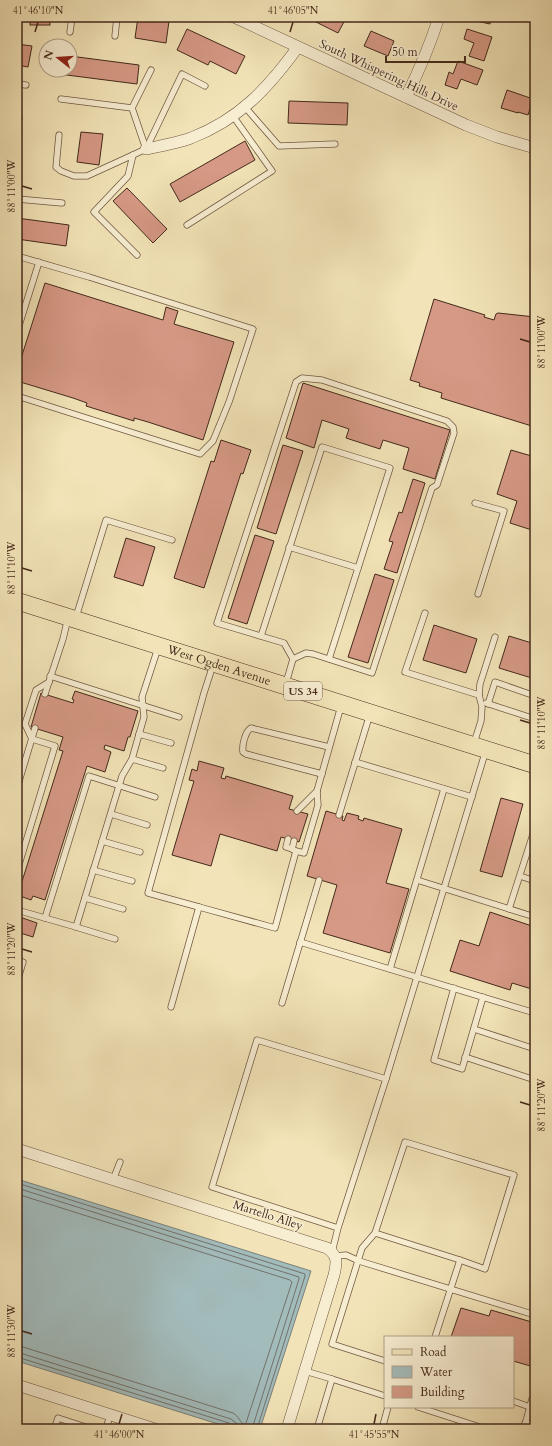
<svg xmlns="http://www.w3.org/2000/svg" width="552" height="1446" font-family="Cardo,serif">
<rect width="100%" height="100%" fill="#f2e4b8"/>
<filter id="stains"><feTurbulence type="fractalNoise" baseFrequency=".005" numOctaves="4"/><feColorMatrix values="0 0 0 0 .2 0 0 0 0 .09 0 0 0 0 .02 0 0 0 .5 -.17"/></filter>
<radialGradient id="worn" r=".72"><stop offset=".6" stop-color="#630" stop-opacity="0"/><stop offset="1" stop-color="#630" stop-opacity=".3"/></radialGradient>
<path fill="#a2bbbb" stroke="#7c817b" d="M17,1179l294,92 -51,158h-26l-217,-68z"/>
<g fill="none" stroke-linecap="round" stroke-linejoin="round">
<g stroke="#73726b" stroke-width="1">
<path d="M17,1183l288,91v2l-48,153"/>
<path d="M17,1188l282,89v2l-47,150"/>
<path d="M17,1194l273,86 2,2 -46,141 -1,2c-5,-2 -6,-9 -12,-12l-210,-66 -6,-1"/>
<path d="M17,1352l214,67 5,4 1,6"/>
<path d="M17,1357l212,66 2,2 1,4"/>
</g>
</g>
<g fill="#d69985" stroke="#44291b">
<rect x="30" y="17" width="20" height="8"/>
<path d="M138,17l31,4 -3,22 -31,-5z"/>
<path d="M316,17h29l1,1 -8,15 -24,-12z"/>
<path d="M472,17h19l-1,7 -18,-4z"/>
<path d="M187,29l58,27 -9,18 -26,-13 -2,4 -31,-15z"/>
<path d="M467,29l25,8 -8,24 -15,-5 5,-13 -10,-4z"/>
<path d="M371,31l23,10 -6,15 -24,-10z"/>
<path d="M17,44l15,2 -4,21 -11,-2z"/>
<path d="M70,56l69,9 -2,19 -86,-11v-3h19z"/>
<path d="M458,61l25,9 -6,15 -16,-6 -4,10 -12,-4 4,-13 4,2z"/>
<path d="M507,90l26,9 -5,16 -10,-3v1l-17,-5z"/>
<path d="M289,101l59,2 -1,22 -59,-2z"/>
<path d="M81,132l22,2 -4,31 -22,-3z"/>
<path d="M245,141l10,19 -75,42 -10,-18z"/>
<path d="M127,188l40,41 -14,14 -40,-42z"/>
<path d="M17,218l52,7 -3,21 -49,-7z"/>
<path d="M45,283l118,37 3,-13 12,4 -4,13 60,18 -31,98 -55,-18 -14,-4v3l-48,-15 1,-3 -14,-5 -56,-17v-10z"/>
<path d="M434,299l51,16 -1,2 10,3 2,-6 2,-1 37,4v110l-94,-29 1,-5 -23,-7 1,-3 -10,-3z"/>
<path d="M303,383l147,47 -15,49 -32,-10 6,-21 -26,-8 -3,9 -34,-11 3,-9 -27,-9 -8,28 -28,-10z"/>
<path d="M221,440l30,10 -8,24 -2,-1 -37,115 -30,-10 37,-117 3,1z"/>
<path d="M283,445l20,6 -27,83 -19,-6z"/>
<path d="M511,450l24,7v74l-25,-8 7,-22 -20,-7z"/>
<path d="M413,479l12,4 -28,90 -13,-4 9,-27 -4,-1 10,-29 3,1z"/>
<path d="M255,535l19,6 -27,83 -19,-6z"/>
<path d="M126,538l29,9 -12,39 -29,-9z"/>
<path d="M375,574l19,6 -26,83 -20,-6z"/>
<path d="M434,625l43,14 -11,34 -43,-13z"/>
<path d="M509,636l26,8v35l-36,-11z"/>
<path d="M75,691l63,20 -8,26h-2l-4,14 -19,-6 -1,4 7,3 -6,20 -18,-6 -42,134 -12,-4 -2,4 -11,-4 1,-4 -2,-1 44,-140 -4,-1 4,-13 -32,-10 10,-34 32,10 1,-3 -2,-1z"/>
<path d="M199,761l25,7 -3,10 4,1 1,-3 67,20 -4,13 19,5 -9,28 -18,-5 -4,14 -57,-17 -9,32 -39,-11 22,-74 -5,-1 3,-11 5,2z"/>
<path d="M501,798l22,6 -21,73 -22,-6z"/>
<path d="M326,811l17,5 -1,4 2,1 3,-8 12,3 -1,3 5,2 1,-3 38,11 -16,54 23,6 -19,64 -67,-20 14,-48 -30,-9z"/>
<path d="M490,912l45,15v63l-23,-7 -2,7 -60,-19 10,-31 19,6z"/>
<path d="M17,916l20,7 -4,14 -16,-5z"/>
<path d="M461,1308l28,8 2,-6 44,13v41l-1,3 -21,-6v-24h-62z"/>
</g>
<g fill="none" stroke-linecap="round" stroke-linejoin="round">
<g stroke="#705842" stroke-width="7">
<g id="lane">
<path d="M70,32l2,-15"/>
<path d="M115,36l2,-19"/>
<path d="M17,84l9,1"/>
<path d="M61,99l71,9 14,41"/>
<path d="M245,107l34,39 56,-2"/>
<path d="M132,108l19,-38"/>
<path d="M59,135l-3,32 5,4 13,5h13l59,-27 36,-75 23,12"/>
<path d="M17,136l2,-18"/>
<path d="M133,155l-5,21 -34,36 43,43"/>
<path d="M17,199l45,4"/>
<path d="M187,225l85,-54 -39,-55"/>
<path d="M17,256l72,21 164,52 -24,73 -16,39 -13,13 -183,-58"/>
<path d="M17,332l22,-70"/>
<path d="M475,503l29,8 -26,83"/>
<path d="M289,547l69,21"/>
<path d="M425,613l-20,59 74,23"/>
<path d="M76,617l30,-97 66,20"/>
<path d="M261,636l61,-189 68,21 -61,191"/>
<path d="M17,655v2"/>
<path d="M50,676l129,41"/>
<path d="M286,683l7,-24 -9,-16 -67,-20 79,-241 6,-4 20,2 125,41 6,6 1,6 -17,52 -5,3 -2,6 -58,179 -59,-19 -7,-1 -13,6"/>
<path d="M45,694l18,-55 5,-21"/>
<path d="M486,703l49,16"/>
<path d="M488,704l7,-22 40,14"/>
<path d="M139,734l32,9"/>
<path d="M474,743l7,-22 1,-14 -3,-12 1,-11 15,-47"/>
<path d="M132,759l31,9"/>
<path d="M355,762l117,35"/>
<path d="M322,774l-76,-20 -3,-2c-1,-7 2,-20 8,-24l78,19"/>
<path d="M17,788l18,-60"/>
<path d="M297,811l20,-20"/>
<path d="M111,814l36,11"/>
<path d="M339,815l31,-101"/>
<path d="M288,839l-2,8 6,2"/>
<path d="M102,841l38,11"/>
<path d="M294,850l-2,-1 2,-8"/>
<path d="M93,870l39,11"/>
<path d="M17,871l38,-125 -23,-7 -7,-15 11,-34 13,-8"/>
<path d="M520,876l15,5"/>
<path d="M417,880l118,37"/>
<path d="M85,898l38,11"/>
<path d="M199,907l-51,-14 56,-200 9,-28"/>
<path d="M509,909l26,-81"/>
<path d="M17,910l59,17 46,-151 10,-17 12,-42 -2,-20 16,-49"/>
<path d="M45,918l44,-142 66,21"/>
<path d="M76,927l39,12"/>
<path d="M300,942l235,71"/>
<path d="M17,960l6,2 -6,20"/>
<path d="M390,969l54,-180"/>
<path d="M454,988l-20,72 28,9 21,-72"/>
<path d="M282,1003l37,-123"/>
<path d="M171,1007l28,-100 76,21 21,-77 8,2 14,-48 -1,-14 24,-85"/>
<path d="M474,1029l61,20"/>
<path d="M465,1057l70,23"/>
<path d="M386,1079l100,-329"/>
<path d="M113,1180l7,-18"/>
<path d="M375,1233l85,27"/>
<path d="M332,1252l6,-24 48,-149 -129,-39 -45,147 126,41"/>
<path d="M335,1256l11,-1 13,6 176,54"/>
<path d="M385,1361l-53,-17 30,-96 13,-15 30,-91 109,33 -29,94 -25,-9 -25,77"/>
<path d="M305,1371l27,8 -15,50"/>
<path d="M332,1379l53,17"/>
<path d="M513,1401l17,6"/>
<path d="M418,1407l68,22"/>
<path d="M525,1423l10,2"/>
<path d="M54,1429l4,-11 34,11"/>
<path d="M106,1429l4,-14"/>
<path d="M382,1429l6,-22"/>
<path d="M524,1429l8,-30 3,-4"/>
</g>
</g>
<g stroke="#705842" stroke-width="12">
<g id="street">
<path d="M234,17l232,108 31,12 38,11"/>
<path d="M406,97c13,-26 24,-52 33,-80"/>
<path d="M146,149c15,-3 31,-6 45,-11 49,-19 77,-50 107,-91"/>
<path d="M17,1149l310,99c11,8 10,14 7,27l-47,154"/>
<path d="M17,1385l138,44"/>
</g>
</g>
<g stroke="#44291b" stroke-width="18">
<g id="primary">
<path id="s1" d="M17,601l518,164"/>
</g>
</g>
<use href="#lane" stroke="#f7edd1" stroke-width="5.5"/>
<use href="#street" stroke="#f7edd1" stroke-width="11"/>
<use href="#primary" stroke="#f2e4b8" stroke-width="17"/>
</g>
<path fill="none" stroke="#44291b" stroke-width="1.5" d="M35,32l3,-10M290,32l3,-10M22,186l10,3M520,339l10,3M22,568l10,3M520,720l10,3M22,949l10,3M520,1102l10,3M22,1331l10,3M119,1424l3,-10M374,1424l2,-10"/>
<g text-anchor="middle" stroke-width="3" stroke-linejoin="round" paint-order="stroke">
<rect fill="#f7edd1" stroke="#7a6452" stroke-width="1" x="284" y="682" width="38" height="18" rx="3"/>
<g font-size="11" font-weight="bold" fill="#44291b">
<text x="303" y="695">US 34</text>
</g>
<g font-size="12" fill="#44291b" stroke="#f7edd1">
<text transform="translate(389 75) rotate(25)" y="4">South Whispering Hills Drive</text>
<text dy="4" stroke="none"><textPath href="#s1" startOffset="212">West Ogden Avenue</textPath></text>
<text transform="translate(268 1215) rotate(18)" y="4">Martello Alley</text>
</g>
</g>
<rect width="552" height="1446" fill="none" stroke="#f2e4b8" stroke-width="44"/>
<rect x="384" y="1336" width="130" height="72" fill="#f7edd1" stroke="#af9f88"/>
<rect x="392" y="1349" width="20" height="6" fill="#f2e4b8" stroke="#af9f88"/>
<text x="420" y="1356" font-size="12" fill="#44291b">Road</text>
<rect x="392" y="1366" width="20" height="12" fill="#a2bbbb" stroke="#af9f88"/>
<text x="420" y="1376" font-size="12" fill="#44291b">Water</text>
<rect x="392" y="1386" width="20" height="12" fill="#d69985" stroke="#af9f88"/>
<text x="420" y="1396" font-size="12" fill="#44291b">Building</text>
<g transform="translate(58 58) rotate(287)"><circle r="19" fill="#f7edd1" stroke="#af9f88"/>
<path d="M0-3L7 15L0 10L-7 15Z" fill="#8f2418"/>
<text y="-6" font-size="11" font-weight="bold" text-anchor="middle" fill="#44291b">N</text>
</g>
<path d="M386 56v6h79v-6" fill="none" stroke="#44291b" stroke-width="2"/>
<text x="392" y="56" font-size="12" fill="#44291b" stroke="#f7edd1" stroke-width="3" paint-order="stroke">50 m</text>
<rect x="22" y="22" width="508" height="1402" fill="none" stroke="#44291b" stroke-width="1.5"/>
<g font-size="10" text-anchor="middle" fill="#44291b">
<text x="38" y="14">41°46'10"N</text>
<text x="293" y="14">41°46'05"N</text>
<text transform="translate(11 186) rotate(-90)" y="4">88°11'00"W</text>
<text transform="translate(541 342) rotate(-90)" y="4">88°11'00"W</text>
<text transform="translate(11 568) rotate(-90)" y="4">88°11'10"W</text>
<text transform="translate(541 723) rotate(-90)" y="4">88°11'10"W</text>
<text transform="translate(11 949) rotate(-90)" y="4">88°11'20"W</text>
<text transform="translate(541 1105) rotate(-90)" y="4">88°11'20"W</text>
<text transform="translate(11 1331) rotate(-90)" y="4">88°11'30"W</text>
<text x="119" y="1438">41°46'00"N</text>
<text x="374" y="1438">41°45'55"N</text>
</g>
<rect width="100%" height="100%" filter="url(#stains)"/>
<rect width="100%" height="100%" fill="url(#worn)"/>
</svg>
